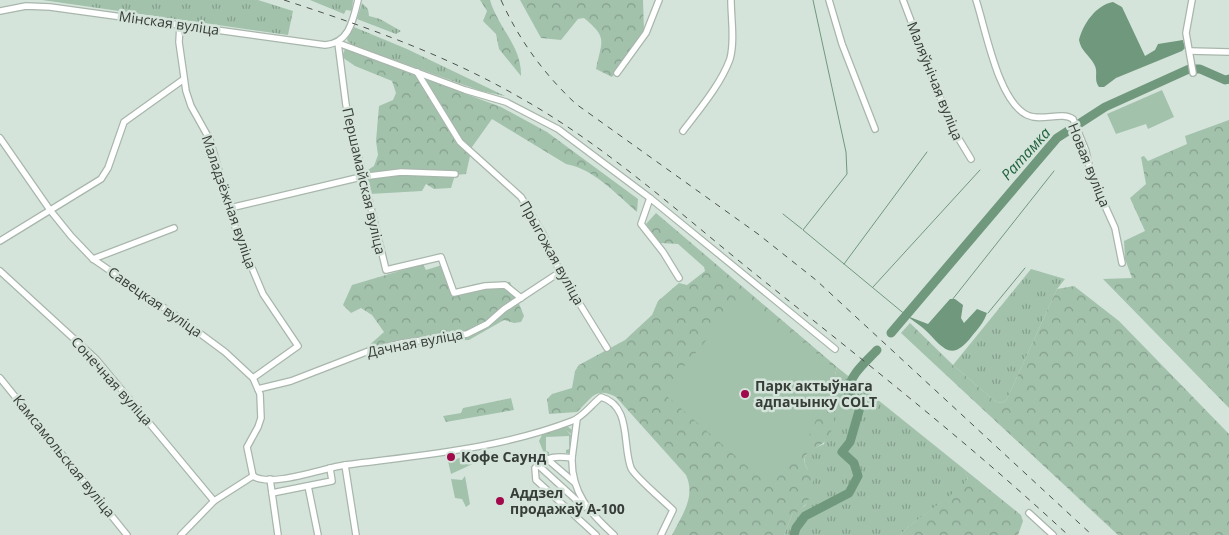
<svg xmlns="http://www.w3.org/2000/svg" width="1229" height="535" font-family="'Open Sans',sans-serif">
<defs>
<pattern id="grass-tufts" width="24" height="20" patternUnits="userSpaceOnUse" patternTransform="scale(1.25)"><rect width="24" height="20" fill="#a2c2ac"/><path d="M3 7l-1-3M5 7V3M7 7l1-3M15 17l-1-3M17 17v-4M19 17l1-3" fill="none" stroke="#859f8d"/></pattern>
<pattern id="forest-crowns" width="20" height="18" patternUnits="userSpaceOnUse" patternTransform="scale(1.25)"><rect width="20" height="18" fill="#a2c2ac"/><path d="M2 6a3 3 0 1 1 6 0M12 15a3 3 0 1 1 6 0" fill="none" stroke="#859f8d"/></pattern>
</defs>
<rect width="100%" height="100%" fill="#d5e4da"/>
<g fill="url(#grass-tufts)">
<path d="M42,0h216l35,11 -5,24z"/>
<path d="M310,0h43l-1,11 -6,-1 -2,4z"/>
<path d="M362,3l6,6 1,7 11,3 21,12 -5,3 -39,-15z"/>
<path d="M354,27l53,22 98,47 -24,-5 -126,-45 -7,-4 -1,-3z"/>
<path d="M1031,269l34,10 -8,10 -51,112 -6,2 -5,-2 -42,-36z"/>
<path d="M837,367l127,102 4,8 -4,9 -56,41 -8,8h-116l8,-20 13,-9 6,-15 2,-10 -8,-17v-7l3,-6 16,-7 10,-46 -2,-10z"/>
<path d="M567,426l5,4 -1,4 -5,-4 5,5 -2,18h-3v-3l3,-1v-13l-23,1v14l3,1v3l-4,1 -6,-15 4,-8z"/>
<path d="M477,454l2,7 -28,13 -3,-13z"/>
</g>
<g fill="url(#forest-crowns)">
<path d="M480,0h10c8,28 32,46 31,76l-22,-27 -3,-15 -13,-13 4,-10z"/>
<path d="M520,0h123l1,31 -32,46 -16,-8c6,-29 12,-31 -12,-51l-6,1 -17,21 -20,-2z"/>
<path d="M345,49l156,58 46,25 91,67 -1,13c-21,-18 -43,-43 -71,-48l-74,-45 -20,28 -6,27 -11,1 -4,13 -17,1 -8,-5 -4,7 -52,3 -7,-21 11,-7 4,-11 -2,-14 3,-35 14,-6 3,-7 -4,-12 -37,-15 -13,-9z"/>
<path d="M1229,120v288l-126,-129 29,-1 -7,-19 -1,-18 21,-10 -15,-33 16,-14 -5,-27 3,-1 4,5 39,-17 -2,-8z"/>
<path d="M656,213l181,154c-7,22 3,45 -7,67 -6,14 -22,14 -25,23 -3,10 8,16 8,25 1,13 -9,29 -21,33l-8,20h-112c10,-20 24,-38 14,-60l-70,-78c-22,-11 -24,2 -39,15l-28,2 -2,-15 5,-5 20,-6 3,-17 4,-6 46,-25 27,-25 6,-14 21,-18 8,2 18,-14 -1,-4 -26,-23 -18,-1 -14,-19z"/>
<path d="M423,264l3,6 16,-5 13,26 20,-7 35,-2 14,34 -3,6 -7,1 -10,-3 -35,20 -24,1 -20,-3 -60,11 19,-17 -12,-17 -11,-7 -10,5 -8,-8 9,-20z"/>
<path d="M1074,286l45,35 110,113v101h-111l-217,-202 9,-10 43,42 42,36 5,2 6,-2 51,-112z"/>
<path d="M511,398l3,12 -68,12 -3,-6 18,-3 2,-5z"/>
<path d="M964,469l57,46 2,6 -5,14h-118l8,-8 56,-42 4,-7z"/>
</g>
<g fill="#a2c2ac">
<path d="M1162,90l12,27 -26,12 -2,-5 -30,10 -9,-20z"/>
<path d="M747,298l85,68 -6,31 -16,37 -39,53 -109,-95 54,-63z"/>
<path d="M465,476l5,28 -4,3 -4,-8 -7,-1 -4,-19 11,1z"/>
</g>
<g fill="#70987d">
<path d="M1113,2l9,5 23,49 10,-6 3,-6 25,-4 2,8 -3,3 -66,27 -12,9h-5c-6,-8 0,-15 -5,-23 -5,-9 -13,-13 -15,-24 4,-16 17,-35 34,-38z"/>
<path d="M950,299h5l8,6 -2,13 3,5 13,-14 10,4c-3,9 -9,16 -15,23 -22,29 -30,9 -49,-8 -5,-4 -11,-8 -16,-12l21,8z"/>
</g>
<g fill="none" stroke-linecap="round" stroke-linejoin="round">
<g stroke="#70987d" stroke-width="1">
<path d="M813,0l33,152 1,22 -44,56 104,86"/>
<path d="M783,214l19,15"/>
<path d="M844,264l83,-112"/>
<path d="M873,287l107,-117"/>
<path d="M952,300l102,-129"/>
<path d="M988,313l37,-45"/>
</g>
<g stroke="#70987d" stroke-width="9">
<path d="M891,333l166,-195 48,-31 84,-38h11l25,11 4,-1"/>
<path d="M794,535l2,-7 9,-12 44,-23 9,-17 -4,-13 -12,-11 8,-10 9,-31v-5l-11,-14c2,-18 18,-30 29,-42"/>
</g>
<g stroke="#a8b6ac" stroke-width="8">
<g id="minor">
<path d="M829,0l13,44 33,85"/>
<path d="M903,0l48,126 20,33"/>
<path d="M976,0c10,30 22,101 51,115 15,7 34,-4 46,4l13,32 5,24 24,53 7,35"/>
<path d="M1192,0l-6,33 7,40"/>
<path d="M0,11l26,-5 24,1 275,38c24,-2 28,-24 33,-45"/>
<path d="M180,25l-1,17 7,49 5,15 19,34 26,90 27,64 35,52 -45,32"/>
<path d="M338,43l127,47 41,12 52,27 92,69 185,151"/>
<path d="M338,43l8,62 40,165 55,-13 13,36 31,-7 20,-1 16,13"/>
<path d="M1190,51l39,1"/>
<path d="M417,72l43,70 61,55 22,37 17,38 47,76"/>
<path d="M617,73l29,-40 13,-33"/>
<path d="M683,131c16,-21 38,-47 47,-72 5,-18 1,-41 1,-59"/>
<path d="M0,138l50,72 21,26 22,23 86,59 46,34 28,26 7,16 1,24 -3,9 -11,20 6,29"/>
<path d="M650,198l-9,26 22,28 16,26"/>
<path d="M230,208l131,-31 40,-5 54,2"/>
<path d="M0,241l101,-62 7,-11 16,-46 60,-43"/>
<path d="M93,259l81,-31"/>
<path d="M0,271l96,88 118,142"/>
<path d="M0,378l127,157"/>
<path d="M258,389l33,-8 75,-29 36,-9 65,-9 20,-10 17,-15 56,-37"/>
<path d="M572,458l5,-39"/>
<path d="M547,459l28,24"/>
<path d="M345,465l11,70"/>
<path d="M538,465l46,42"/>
<path d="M253,476c18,12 70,-8 92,-11 76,-10 154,-16 227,-44 11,-4 19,-16 29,-24 31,9 21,48 30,71 3,8 34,34 42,42l-12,25"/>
<path d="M270,479l2,14 60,-12 -2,-13"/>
<path d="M308,486l10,49"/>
<path d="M272,493l6,42"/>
<path d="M1029,513l24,22"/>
<path d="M181,535l33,-34 39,-25"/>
<path d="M596,535l-60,-55 -1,-12c11,-12 22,-12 37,-10 -1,35 18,55 42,77"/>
</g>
</g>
<use href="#minor" stroke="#fff" stroke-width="5.5"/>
<g stroke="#4c534e" stroke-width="1" stroke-dasharray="6 6" stroke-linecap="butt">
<path d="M284,0c80,26 162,55 235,97 86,48 159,115 235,176 106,85 214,169 314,262"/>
<path d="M501,0c18,40 43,74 75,104l182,130 58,46 276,255"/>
</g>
</g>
<g fill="#a1094a" stroke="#d5e4da" stroke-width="2">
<circle cx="745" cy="394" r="5"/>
<circle cx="451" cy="457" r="5"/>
<circle cx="500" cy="501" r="5"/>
</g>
<g text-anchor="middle" stroke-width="5" stroke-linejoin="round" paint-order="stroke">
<g font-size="14" fill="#373d38" stroke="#d5e4da">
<text transform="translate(169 23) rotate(8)" y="5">Мінская вуліца</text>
<text transform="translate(935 81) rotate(68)" y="5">Маляўнічая вуліца</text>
<text transform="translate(1089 165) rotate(68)" y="5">Новая вуліца</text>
<text transform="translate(364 181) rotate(77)" y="5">Першамайская вуліца</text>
<text transform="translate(229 202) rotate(71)" y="5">Маладзёжная вуліца</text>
<text transform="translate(552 253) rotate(61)" y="5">Прыгожая вуліца</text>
<text transform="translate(155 302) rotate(35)" y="5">Савецкая вуліца</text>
<text transform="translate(415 343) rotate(-11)" y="5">Дачная вуліца</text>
<text transform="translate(112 381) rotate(48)" y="5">Сонечная вуліца</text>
<text transform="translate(64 456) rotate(51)" y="5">Камсамольская вуліца</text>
</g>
<g font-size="14" font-weight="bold" fill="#373d38" stroke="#d5e4da" text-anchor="start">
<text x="755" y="391">Парк актыўнага<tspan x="755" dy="16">адпачынку COLT</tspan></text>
<text x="461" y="462">Кофе Саунд</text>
<text x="510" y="498">Аддзел<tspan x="510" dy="16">продажаў А-100</tspan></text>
</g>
<g font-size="15" font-style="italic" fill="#21623d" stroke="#d5e4da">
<text transform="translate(1026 154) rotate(-48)" y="5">Ратамка</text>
</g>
</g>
</svg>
